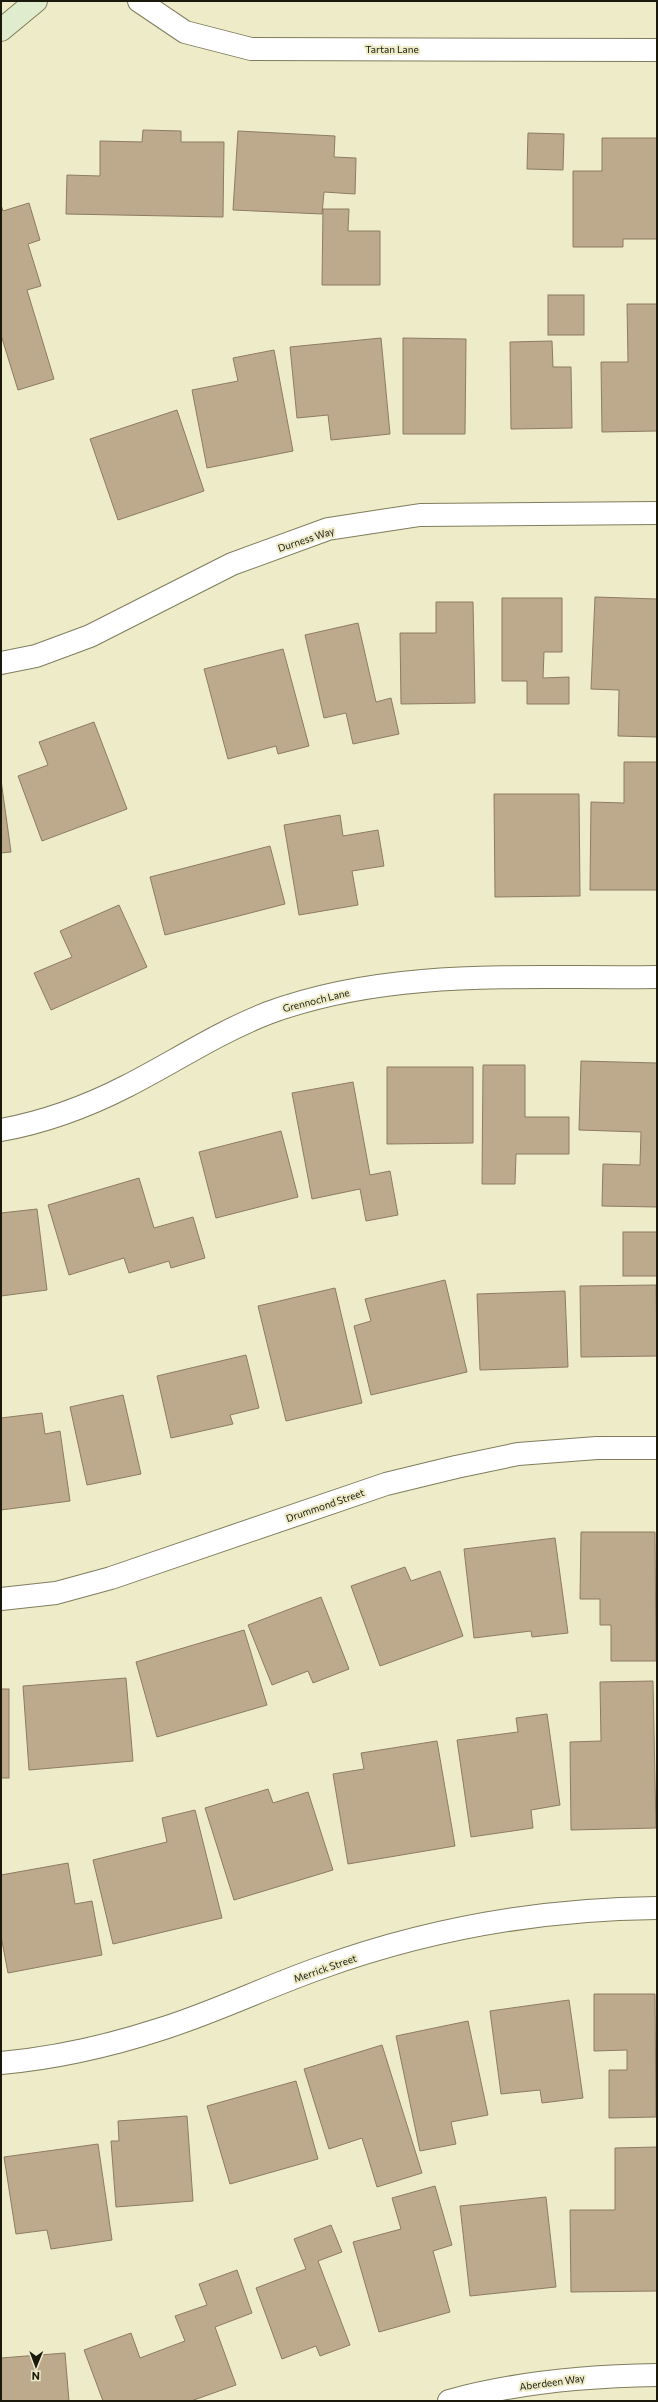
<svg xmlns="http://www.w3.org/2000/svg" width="658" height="2402" font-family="Commissioner,sans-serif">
<rect width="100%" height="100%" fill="#edebc8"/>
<g fill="#bdaa8d" stroke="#8e7c60">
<path d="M143,130l38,1v11h43l-1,75 -157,-3 1,-39 33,1v-35l42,1z"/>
<path d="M238,131l97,5 -1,21 22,1 -1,36 -31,-2 -2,22 -89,-4z"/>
<path d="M528,133l36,1 -1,36 -36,-1z"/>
<path d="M602,138h55v101h-34v8h-50v-76h29z"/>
<path d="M29,203l11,37 -12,4 13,42 -14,4 27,89 -36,11 -17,-55v-130l2,6z"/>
<path d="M323,209h26l-1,22h32v54h-58z"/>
<rect x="548" y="295" width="36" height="40"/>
<path d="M627,304h30v127l-55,1 -1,-70h27z"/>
<path d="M381,338l9,96 -59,6 -3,-25 -31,3 -7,-71z"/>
<path d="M403,338l63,1 -1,95h-62z"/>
<path d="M552,341l1,26h18l1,61 -61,1 -1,-87z"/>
<path d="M274,350l19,101 -86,17 -15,-78 46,-9 -5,-23z"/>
<path d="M177,410l27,81 -86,29 -28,-81z"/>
<path d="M595,597l62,2v138l-39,-1 1,-46 -28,-1z"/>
<path d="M502,598h60v54h-18l-1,26 26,-1v27h-42v-23h-25z"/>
<path d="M436,602h37l2,101 -74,1 -1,-71h36z"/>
<path d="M358,623l18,79 15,-4 8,36 -46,10 -7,-31 -22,5 -19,-83z"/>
<path d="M283,649l26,97 -31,8 -2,-8 -48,13 -24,-90z"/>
<path d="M94,722l33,87 -85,32 -24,-65 30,-11 -9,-23z"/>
<path d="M624,762h33v128h-67l1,-88 33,1z"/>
<path d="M1,780l10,72 -10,1z"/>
<path d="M494,794h85l1,102 -85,1z"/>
<path d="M340,815l3,21 35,-6 6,36 -32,5 6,34 -59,10 -15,-90z"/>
<path d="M270,846l15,58 -120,31 -15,-58z"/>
<path d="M119,905l28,62 -96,43 -17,-37 38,-16 -12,-26z"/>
<path d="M581,1061l76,2v144l-55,-1 1,-42 37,1 1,-33 -62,-2z"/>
<path d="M483,1065h42v52h44v37h-53l-1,30h-33z"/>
<path d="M387,1067h86v76l-86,1z"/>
<path d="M353,1082l17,93 20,-4 8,44 -32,6 -6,-32 -48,10 -20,-106z"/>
<path d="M281,1131l17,66 -82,21 -17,-66z"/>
<path d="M139,1178l15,50 39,-11 12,41 -34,10 -2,-7 -40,12 -5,-15 -55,17 -21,-70z"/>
<path d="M37,1209l10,81 -46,6v-83z"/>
<rect x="623" y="1232" width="34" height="44"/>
<path d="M445,1280l22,92 -96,23 -17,-69 17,-5 -6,-22z"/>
<path d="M656,1285l1,71 -76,1 -1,-71z"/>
<path d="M335,1288l27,115 -76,18 -28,-115z"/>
<path d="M565,1291l3,76 -88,3 -3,-76z"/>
<path d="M246,1355l13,53 -29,7 3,9 -62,14 -14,-62z"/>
<path d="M123,1395l18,79 -54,11 -17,-78z"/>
<path d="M42,1413l3,21 15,-3 10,70 -69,9v-92z"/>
<path d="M581,1532h74l1,129h-45v-36h-11v-26h-20z"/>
<path d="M555,1538l13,95 -36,4 -1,-6 -57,7 -10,-89z"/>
<path d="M405,1567l6,14 29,-10 23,65 -83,30 -29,-80z"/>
<path d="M321,1597l28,72 -36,14 -5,-12 -36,14 -24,-60z"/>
<path d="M244,1630l23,75 -110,32 -21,-75z"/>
<path d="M126,1678l7,83 -104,9 -6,-84z"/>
<path d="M653,1681l3,147 -85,2 -1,-88 31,-1 -1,-59z"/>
<rect x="1" y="1689" width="8" height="89"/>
<path d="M547,1714l13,91 -29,5 2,18 -62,9 -14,-97 61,-8 -2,-14z"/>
<path d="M437,1741l18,105 -107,18 -15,-90 31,-5 -3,-16z"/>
<path d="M268,1789l5,14 35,-11 25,78 -99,30 -29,-92z"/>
<path d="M195,1810l27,108 -109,26 -20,-84 74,-18 -5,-24z"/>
<path d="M68,1863l7,41 17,-3 10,54 -94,18 -7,-37v-61z"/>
<path d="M594,1994h61l1,123 -47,1v-48h18v-20l-33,1z"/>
<path d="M569,2000l14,98 -41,5 -2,-13 -39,4 -11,-83z"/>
<path d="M468,2021l20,94 -37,7 5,22 -36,7 -24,-115z"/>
<path d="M382,2045l40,128 -45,14 -15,-49 -33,11 -25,-80z"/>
<path d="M296,2081l22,78 -88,25 -23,-78z"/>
<path d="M187,2116l6,85 -77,6 -5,-66h8l-1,-20z"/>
<path d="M98,2144l14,96 -61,9 -4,-19 -31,4 -12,-77z"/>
<path d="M657,2147v144l-86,1 -1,-82h45v-62z"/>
<path d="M435,2186l17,59 -19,6 17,61 -71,20 -26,-90 48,-13 -9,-31z"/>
<path d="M546,2197l10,90 -86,9 -10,-90z"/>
<path d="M331,2225l11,27 -24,9 32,84 -30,11 -4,-10 -34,13 -26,-71 50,-19 -12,-30z"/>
<path d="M237,2270l15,43 -37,14 21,58 -45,16h-88l-19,-51 47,-17 9,25 45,-17 -10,-25 32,-11 -8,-21z"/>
<path d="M65,2353l4,48h-68v-43z"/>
</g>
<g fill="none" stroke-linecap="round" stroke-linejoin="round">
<g stroke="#7f7d5d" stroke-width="24">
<g id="minor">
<path d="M139,1l46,31 66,17 406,1"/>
<path d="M1,663l35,-7 54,-20 142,-72 96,-35 92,-14 237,-2"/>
<path d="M1,1130c44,-8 87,-24 126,-44 47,-24 92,-54 141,-73 124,-46 260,-34 389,-36"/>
<path d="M1,1599l55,-6 55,-15 275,-94 70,-17 62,-13 79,-6h60"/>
<path d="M1,2063c54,-5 108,-17 160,-34 54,-17 105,-42 159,-61 108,-39 223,-59 337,-60"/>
<path d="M449,2401c68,-19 138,-25 208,-26"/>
</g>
</g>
<g stroke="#7f7d5d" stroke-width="24">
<path id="secondary" d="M1,30l35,-29"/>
</g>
<use href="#minor" stroke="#fff" stroke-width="22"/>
<use href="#secondary" stroke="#dfeccd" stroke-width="22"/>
</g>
<g text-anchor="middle" stroke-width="4" stroke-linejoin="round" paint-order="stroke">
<g font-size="10" fill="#1a190c" stroke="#edebc8">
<text x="392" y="53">Tartan Lane</text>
<text transform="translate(306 539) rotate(-18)" y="4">Durness Way</text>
<text transform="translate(316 1000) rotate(-14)" y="4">Grennoch Lane</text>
<text transform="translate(325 1505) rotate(-19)" y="4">Drummond Street</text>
<text transform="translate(325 1968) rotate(-19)" y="4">Merrick Street</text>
<text transform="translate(552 2382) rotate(-8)" y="4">Aberdeen Way</text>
</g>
</g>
<rect width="658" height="2402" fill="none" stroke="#1a190c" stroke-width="4"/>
<g transform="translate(36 2366) rotate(181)" stroke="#edebc8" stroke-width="3" paint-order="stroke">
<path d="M0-3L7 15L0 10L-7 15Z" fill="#1a190c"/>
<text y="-6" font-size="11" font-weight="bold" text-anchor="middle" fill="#1a190c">N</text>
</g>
</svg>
